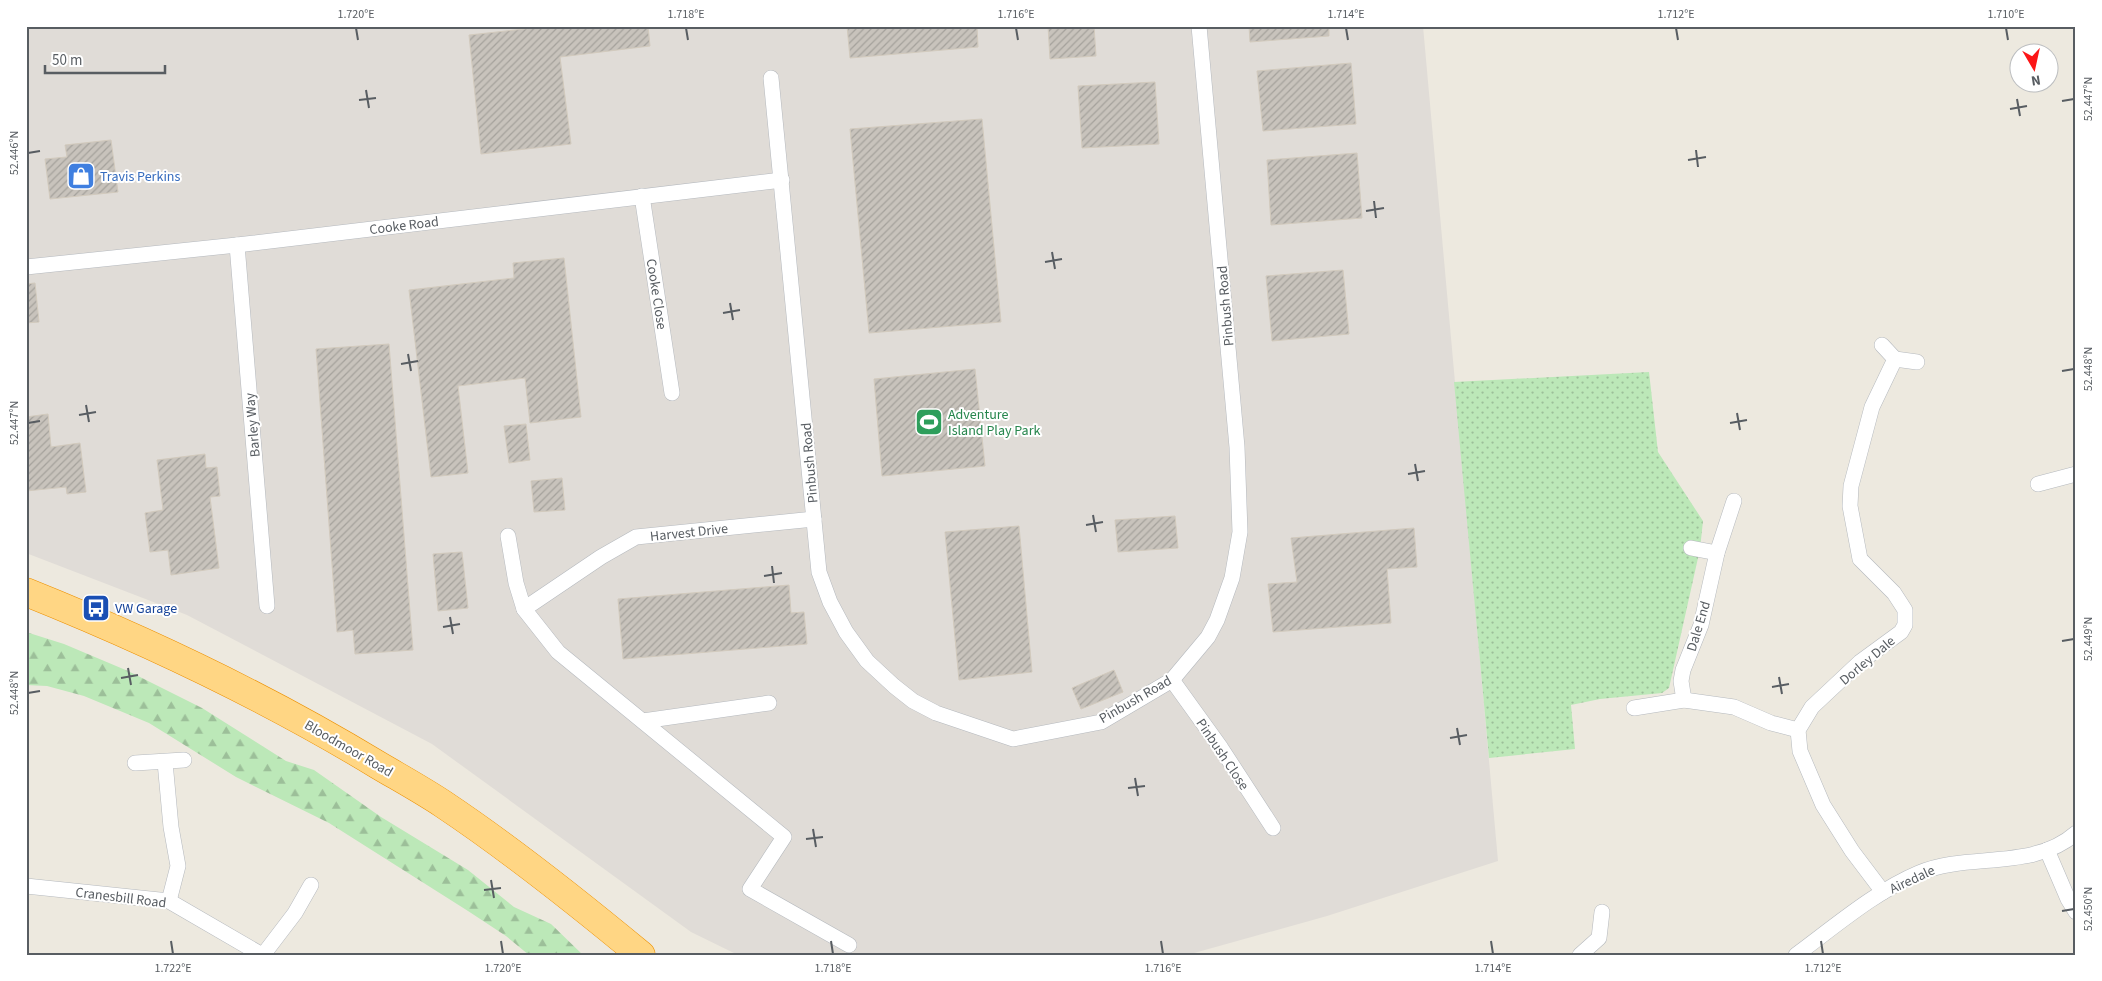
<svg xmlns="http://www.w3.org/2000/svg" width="2102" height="981" font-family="'Source Sans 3',sans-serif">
<defs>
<pattern id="forest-firs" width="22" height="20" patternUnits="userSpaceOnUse" patternTransform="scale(1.25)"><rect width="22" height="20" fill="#bce8b8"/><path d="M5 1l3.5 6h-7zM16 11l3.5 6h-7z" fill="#9cbf99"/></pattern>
<pattern id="park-dots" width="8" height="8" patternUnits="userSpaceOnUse" patternTransform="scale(1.25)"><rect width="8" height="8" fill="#bce8b8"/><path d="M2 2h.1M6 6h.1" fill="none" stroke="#9cbf99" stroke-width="1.8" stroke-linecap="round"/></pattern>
<pattern id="building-hatch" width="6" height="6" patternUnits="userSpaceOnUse" patternTransform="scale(1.25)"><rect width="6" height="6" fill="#c8c3bc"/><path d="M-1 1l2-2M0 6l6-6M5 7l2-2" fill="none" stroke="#a5a29c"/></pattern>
</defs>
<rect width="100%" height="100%" fill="#ede9df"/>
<path fill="#e0dcd7" d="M26,26h1397l75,835 -171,55 -140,39h-449l-47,-23 -259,-188 -245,-129 -161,-62z"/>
<path fill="url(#forest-firs)" d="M26,632l38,12 64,27 74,37 84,53 28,9 67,47 87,53 46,37 37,17 32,31h-54l-23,-19 -38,-25 -139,-88 -93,-46 -87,-54 -65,-27 -37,-10 -21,-1z"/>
<path fill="url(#park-dots)" d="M1649,372l9,80 45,69 -3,28 -31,139 -7,5 -62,6 -29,6 4,44 -86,9 -35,-376z"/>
<g fill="url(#building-hatch)" stroke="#d2cabd">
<path d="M552,26h96l2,20 -90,11 11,87 -90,10 -12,-119z"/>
<path d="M847,26h130l1,21 -128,11z"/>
<path d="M1048,26h46l2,30 -46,3z"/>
<path d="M1249,26h80v10l-79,6z"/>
<path d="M1351,63l5,61 -93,7 -6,-60z"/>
<path d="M1155,82l4,62 -77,4 -4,-62z"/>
<path d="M982,119l19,203 -132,11 -19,-204z"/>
<path d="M111,140l7,52 -68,7 -5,-40 22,-2 -2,-12z"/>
<path d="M1357,153l5,65 -91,7 -4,-65z"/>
<path d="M564,258l17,159 -51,6 -5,-45 -67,8 10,87 -37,4 -22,-187 105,-12 -1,-15z"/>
<path d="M1343,270l6,64 -77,7 -6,-65z"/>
<path d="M35,283l4,39 -13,1v-39z"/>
<path d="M389,344l24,306 -58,4 -2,-24 -16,2 -21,-283z"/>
<path d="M975,369l10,97 -103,10 -8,-97z"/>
<path d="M48,414l3,33 29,-4 6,49 -19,2 -1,-7 -40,4v-74z"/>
<path d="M526,424l4,36 -21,3 -5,-37z"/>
<path d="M205,454l1,14 11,-1 3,29 -10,1 9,71 -48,7 -3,-25 -18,2 -5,-39 18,-3 -6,-50z"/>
<path d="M562,478l3,32 -31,2 -3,-31z"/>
<path d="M1175,516l3,32 -60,4 -3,-32z"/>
<path d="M1019,526l13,146 -73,8 -14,-148z"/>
<path d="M1414,528l3,39 -30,2 4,54 -118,9 -5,-48 29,-2 -6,-44z"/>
<path d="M462,552l6,56 -30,3 -5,-57z"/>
<path d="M789,585l2,28 13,-1 3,32 -184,15 -5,-60z"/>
<path d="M1114,670l9,22 -42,17 -9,-21z"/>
</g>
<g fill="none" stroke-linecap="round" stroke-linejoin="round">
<g stroke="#b5b9be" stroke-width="16">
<g id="street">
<path d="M771,78l48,494 11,30 16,30 21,29 27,25 19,15 23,12 77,26 88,-17 71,-42 36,-43 9,-17 15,-42 8,-46 -3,-85 -38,-421"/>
<path d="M642,196l30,197"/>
<path d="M237,245l30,361"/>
<path d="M26,267l211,-22 545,-65"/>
<path d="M1882,345l13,14 -23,48 -21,79 -1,20 10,53 34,34 11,17v15l-4,7 -41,30 -48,45 -14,23 2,21 23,54 29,46 31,41"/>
<path d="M1895,359l22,3"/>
<path d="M2038,484l38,-10"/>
<path d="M508,536l8,47 8,26 34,43 226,185 -34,52 99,56"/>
<path d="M1691,548l26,5"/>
<path d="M524,609l77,-52 35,-20 178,-18"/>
<path d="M1172,680l49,68 52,80"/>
<path d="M1684,700l-3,-19 2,-11 18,-45 16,-72 17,-52"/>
<path d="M1634,708l50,-8 50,7 37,16 27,7"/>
<path d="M643,721l126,-18"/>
<path d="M165,762l6,65 7,39 -9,35"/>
<path d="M135,763l49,-3"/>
<path d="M2047,850l21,49 8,13"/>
<path d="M26,886l143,15 93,54"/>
<path d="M263,955l32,-42 16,-28"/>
<path d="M1580,955l19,-17 3,-26"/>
<path d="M1796,955c38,-28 80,-64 123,-82 50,-21 114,-2 157,-40"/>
</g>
</g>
<g stroke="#ec9000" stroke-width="29">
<path id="highway" d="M26,592c122,49 240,105 352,173 22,13 44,25 65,39 69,46 134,98 198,151"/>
</g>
<use href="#street" stroke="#fff" stroke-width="15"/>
<use href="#highway" stroke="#ffd684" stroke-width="28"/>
</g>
<path fill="none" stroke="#585d62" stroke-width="2" d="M356,28l2,12M686,28l2,12M1016,28l2,12M1346,28l2,12M1676,28l2,12M2006,28l2,12M366,90l3,18M2017,99l3,17M359,100l17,-2M2062,101l12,-2M2010,109l17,-3M1696,150l2,17M28,153l12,-2M1688,160l18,-3M1374,201l2,17M1366,211l18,-3M1052,252l3,17M1045,262l17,-3M730,303l3,17M723,313l17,-3M408,354l3,17M401,364l17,-3M2062,371l12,-2M86,405l3,17M1737,413l3,17M79,415l17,-3M28,423l12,-2M1730,423l17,-3M1415,464l3,17M1408,474l17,-3M1093,515l3,17M1086,525l17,-3M772,566l2,17M764,576l18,-3M450,617l3,17M443,627l17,-3M2062,641l12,-2M128,668l3,17M1779,677l3,17M121,678l17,-3M1772,687l17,-3M28,693l12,-2M1457,728l3,17M1450,738l17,-3M1135,778l3,18M1128,788l17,-2M813,829l3,18M806,839l17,-2M491,880l3,18M484,890l17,-2M2062,911l12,-2M171,941l2,13M501,941l2,13M831,941l2,13M1161,941l2,13M1491,941l2,13M1821,941l2,13"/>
<defs>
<g id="shop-square" transform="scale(1.4375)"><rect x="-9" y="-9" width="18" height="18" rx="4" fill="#3f7fe0" stroke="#fff"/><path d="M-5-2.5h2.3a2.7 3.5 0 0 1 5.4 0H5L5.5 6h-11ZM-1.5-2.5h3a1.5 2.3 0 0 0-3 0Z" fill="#fff"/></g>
<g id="stadium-square" transform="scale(1.4375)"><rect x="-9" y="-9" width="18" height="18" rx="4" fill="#2e9e5b" stroke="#fff"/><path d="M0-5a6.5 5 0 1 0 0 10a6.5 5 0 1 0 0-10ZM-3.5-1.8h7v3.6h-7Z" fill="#fff"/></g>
<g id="bus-square" transform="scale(1.4375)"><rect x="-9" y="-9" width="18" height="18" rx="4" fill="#1a4fb4" stroke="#fff"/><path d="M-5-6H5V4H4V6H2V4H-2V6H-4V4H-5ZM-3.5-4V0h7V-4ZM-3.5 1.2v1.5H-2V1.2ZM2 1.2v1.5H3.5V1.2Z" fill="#fff"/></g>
</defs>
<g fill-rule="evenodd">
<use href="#shop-square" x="81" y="176"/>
<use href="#stadium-square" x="929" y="422"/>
<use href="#bus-square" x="96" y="608"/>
</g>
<g text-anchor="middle" stroke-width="4" stroke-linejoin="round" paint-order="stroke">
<g font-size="14" fill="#366cbe" stroke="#fff" text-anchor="start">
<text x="100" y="181">Travis Perkins</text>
</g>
<g font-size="14" fill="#585d62" stroke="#fff">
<text transform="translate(404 225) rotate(-7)" y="5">Cooke Road</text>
<text transform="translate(657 294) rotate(81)" y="5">Cooke Close</text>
<text transform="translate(1225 306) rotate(-95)" y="5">Pinbush Road</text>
<text transform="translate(252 425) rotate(-95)" y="5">Barley Way</text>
<text transform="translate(809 463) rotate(-95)" y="5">Pinbush Road</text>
<text transform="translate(689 532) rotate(-6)" y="5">Harvest Drive</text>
<text transform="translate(1698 626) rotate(-73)" y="5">Dale End</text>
<text transform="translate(1867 660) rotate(-40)" y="5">Dorley Dale</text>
<text transform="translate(1135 699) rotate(-30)" y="5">Pinbush Road</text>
<text transform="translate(349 748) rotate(30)" y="5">Bloodmoor Road</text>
<text transform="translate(1223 754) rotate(56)" y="5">Pinbush Close</text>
<text transform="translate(1912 879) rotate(-25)" y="5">Airedale</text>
<text transform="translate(121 897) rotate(7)" y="5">Cranesbill Road</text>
</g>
<g font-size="14" fill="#27864d" stroke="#fff" text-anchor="start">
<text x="948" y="419">Adventure<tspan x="948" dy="16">Island Play Park</tspan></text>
</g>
<g font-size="14" fill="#164399" stroke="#fff" text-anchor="start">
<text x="115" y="613">VW Garage</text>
</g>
</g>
<rect width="2102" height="981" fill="none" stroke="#ffffff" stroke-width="55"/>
<g transform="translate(2034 68) rotate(171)"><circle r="24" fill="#ffffff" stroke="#bcbec0"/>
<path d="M0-4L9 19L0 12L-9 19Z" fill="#fc1617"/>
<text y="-8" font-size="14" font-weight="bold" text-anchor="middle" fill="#585d62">N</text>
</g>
<path d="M45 65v8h120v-8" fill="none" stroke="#585d62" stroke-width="2.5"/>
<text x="52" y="65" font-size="15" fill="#585d62" stroke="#ffffff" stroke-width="4" paint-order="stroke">50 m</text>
<rect x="28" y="28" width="2046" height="926" fill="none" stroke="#585d62" stroke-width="2"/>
<g font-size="12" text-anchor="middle" fill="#585d62">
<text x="356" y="18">1.720°E</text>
<text x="686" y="18">1.718°E</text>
<text x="1016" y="18">1.716°E</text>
<text x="1346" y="18">1.714°E</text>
<text x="1676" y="18">1.712°E</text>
<text x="2006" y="18">1.710°E</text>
<text transform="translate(2088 99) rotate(-90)" y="4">52.447°N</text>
<text transform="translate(14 153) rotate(-90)" y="4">52.446°N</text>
<text transform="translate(2088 369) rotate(-90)" y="4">52.448°N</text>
<text transform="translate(14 423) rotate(-90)" y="4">52.447°N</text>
<text transform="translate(2088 639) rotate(-90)" y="4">52.449°N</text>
<text transform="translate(14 693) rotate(-90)" y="4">52.448°N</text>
<text transform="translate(2088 909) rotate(-90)" y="4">52.450°N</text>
<text x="173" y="972">1.722°E</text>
<text x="503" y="972">1.720°E</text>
<text x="833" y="972">1.718°E</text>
<text x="1163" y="972">1.716°E</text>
<text x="1493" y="972">1.714°E</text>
<text x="1823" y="972">1.712°E</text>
</g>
</svg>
